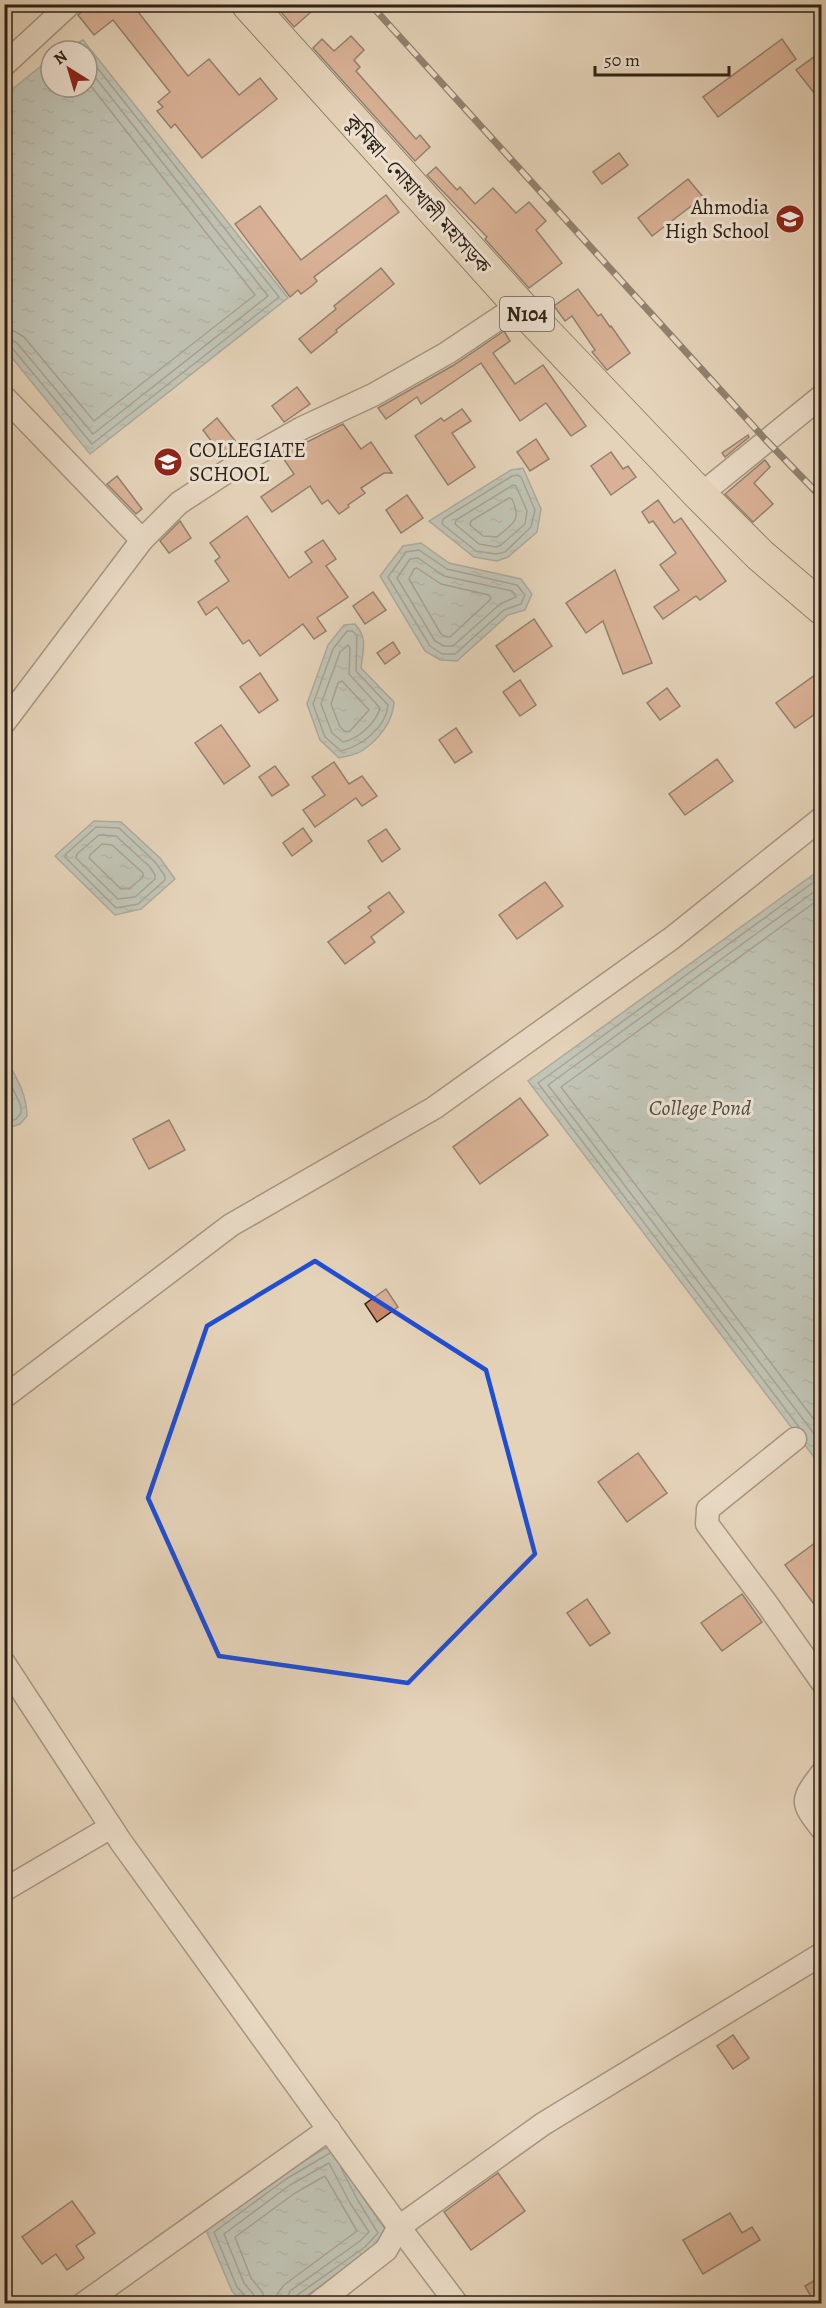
<svg xmlns="http://www.w3.org/2000/svg" width="826" height="2308" font-family="Alegreya,'Noto Serif Bengali',serif">
<defs>
<pattern id="water-ripples" width="26" height="14" patternUnits="userSpaceOnUse" patternTransform="scale(1.5)"><rect width="26" height="14" fill="#98b6b7"/><path d="M2 4q2-2 4 0t4 0M15 11q2-2 4 0t4 0" fill="none" stroke="#7c9494"/></pattern>
</defs>
<rect width="100%" height="100%" fill="#e5d3b9"/>
<filter id="stains"><feTurbulence type="fractalNoise" baseFrequency=".00333" numOctaves="4"/><feColorMatrix values="0 0 0 0 .2 0 0 0 0 .09 0 0 0 0 .02 0 0 0 .5 -.17"/></filter>
<radialGradient id="worn" r=".72"><stop offset=".6" stop-color="#630" stop-opacity="0"/><stop offset="1" stop-color="#630" stop-opacity=".3"/></radialGradient>
<g fill="url(#water-ripples)" stroke="#6d7a76" stroke-width="1.5">
<path d="M83,40l205,258 -198,156 -85,-105v-254l46,-37v29h36v-36h-25z"/>
<path d="M523,468l18,41 -4,23 -29,25 -11,4 -23,-4 -45,-36 82,-51z"/>
<path d="M421,543l28,20 72,16 11,15 -7,16 -17,5 -51,46 -17,-1 -15,-9 -45,-75 23,-30z"/>
<path d="M355,624c13,14 8,26 6,44l33,34c-1,20 -15,37 -31,48 -6,5 -17,6 -24,8l-19,-18 -13,-36 21,-59 16,-20z"/>
<path d="M94,821l27,1 39,36 15,21 -34,30 -26,6 -60,-59z"/>
<path d="M821,869v589l-4,3 -289,-380z"/>
<path d="M5,1059c11,16 22,38 22,57l-7,8 -15,5z"/>
<path d="M327,2147h10l25,49 25,36 -17,19 -71,50 -7,2 -48,1 -12,-13 -26,-61 77,-56z"/>
</g>
<g fill="none" stroke-linecap="round" stroke-linejoin="round">
<g stroke="#626c66" stroke-width="1.5">
<path d="M4,330l10,1 10,6 70,84 161,-126 -168,-214"/>
<path d="M4,339h7l6,4 76,91 175,-138 -181,-229"/>
<path d="M4,346l8,2 80,96 187,-147 -192,-242"/>
<path d="M517,475l4,2 14,33 -4,17 -26,25 -9,2 -20,-3 -34,-27 1,-5 69,-43z"/>
<path d="M513,485l3,1 11,25 -2,13 -24,21 -5,2 -17,-3 -24,-20 1,-4z"/>
<path d="M509,498l3,1c10,22 1,24 -15,38l-14,-1 -13,-11 1,-4z"/>
<path d="M419,550l28,19 70,16 8,10 -4,9 -17,6 -49,44h-13l-12,-8 -42,-69 18,-25z"/>
<path d="M418,558l26,18 68,15 4,6 -16,7 -47,42h-9l-9,-5 -38,-63 13,-19z"/>
<path d="M417,568l24,16 48,11 2,4 -41,38h-3l-6,-3 -32,-55 5,-10z"/>
<path d="M347,631h5l5,4 -1,36 32,34c-2,23 -27,41 -47,46l-16,-14 -12,-33 20,-55z"/>
<path d="M348,645l2,3 -1,26 31,34c-4,15 -22,31 -37,34l-11,-9 -11,-29 19,-52z"/>
<path d="M342,681l27,29 -19,21 -4,1 -6,-5 -9,-23 7,-21z"/>
<path d="M96,827l23,1 36,34 10,14v4l-27,24 -22,4 -51,-51 1,-3z"/>
<path d="M99,835l17,1 34,31 5,8v4l-20,18 -17,2 -42,-41 1,-4z"/>
<path d="M102,844l10,1 31,28v4l-13,11 -9,1 -32,-31 1,-3z"/>
<path d="M822,886l-274,199 274,359"/>
<path d="M822,897l-261,190 261,343"/>
<path d="M4,1070l17,36v7l-5,6 -12,4"/>
<path d="M799,1427l-261,-344 284,-207"/>
<path d="M248,2304l-1,-6 -10,-11 -23,-55 72,-53 44,-26"/>
<path d="M255,2304l-1,-9 -10,-12 -20,-49 66,-49 39,-22 21,40 19,29 -9,9 -70,50 -5,13"/>
<path d="M264,2304l-1,-11 -12,-15 -16,-41 60,-44 30,-17 32,55 -73,54 -7,9 -1,10"/>
<path d="M293,2304l3,-8 69,-49 13,-14 -21,-34 -16,-31"/>
</g>
</g>
<g fill="#ca886b" stroke="#2c2115" stroke-width="1.5">
<path d="M90,4h42l56,72 21,-17 30,36 21,-17 17,21 -75,59 -27,-34 -4,4 -14,-17 6,-4 -5,-5 12,-10 -57,-72 -19,15 -16,-20z"/>
<path d="M274,4h30l7,8 -17,15z"/>
<path d="M351,36l13,14 -10,10 6,7 -4,4 60,68 4,-4 10,12 -15,14 -102,-113 9,-9 12,12z"/>
<path d="M782,39l14,20 -78,58 -15,-20z"/>
<path d="M822,51v52l-26,-33z"/>
<path d="M619,153l9,12 -26,19 -9,-12z"/>
<path d="M436,167l21,23 3,-3 15,17 18,-16 23,25 13,-11 17,19 -10,9 26,33 -33,25 -44,-49 2,-2 -60,-62z"/>
<path d="M688,179l15,18 -51,39 -14,-18z"/>
<path d="M386,195l13,17 -85,65 3,4 -4,4 -12,9 -3,-4 -8,7 -55,-73 25,-18 41,54z"/>
<path d="M381,268l13,16 -58,46 1,2 -26,21 -12,-14 37,-30 -2,-3z"/>
<path d="M578,289l20,27 3,-2 9,13 1,-1 19,27 -23,17 -15,-18 3,-2 -23,-34 -7,5 -11,-15z"/>
<path d="M504,331l6,10 -17,12 22,31 28,-19 43,61 -15,10 -25,-33 -26,18 -39,-58 -60,41 -4,-7 -31,22 -8,-11 76,-43z"/>
<path d="M297,387l13,17 -26,18 -12,-16z"/>
<path d="M462,409l9,12 -19,12 23,34 -27,18 -33,-49 26,-18 3,3z"/>
<path d="M217,418l19,24 -15,12 -18,-24z"/>
<path d="M343,424l18,25 10,-7 21,31h-8l-23,15 4,5 -17,12 1,2 -10,7 -11,-14 -6,4 -12,-18 -38,26 -11,-15 33,-23 -13,-19z"/>
<path d="M748,435l1,2 -24,20 -3,-4z"/>
<path d="M536,439l13,20 -19,12 -13,-19z"/>
<path d="M611,452l12,17 5,-3 8,11 -25,18 -20,-29z"/>
<path d="M765,460l5,7 -16,16 19,21 -20,18 -28,-28z"/>
<path d="M117,476l25,33 -6,5 -29,-30z"/>
<path d="M407,495l16,23 -22,15 -15,-23z"/>
<path d="M658,500l16,23 7,-5 45,63 -26,19 -4,-4 -33,23 -9,-12 25,-17 -19,-25 16,-12 -23,-32 -4,2 -7,-11z"/>
<path d="M247,516l42,62 23,-16 -7,-10 18,-12 13,19 -10,7 22,31 -31,21 9,13 -12,8 -11,-15 -43,32 -11,-16 -6,4 -26,-37 -11,8 -8,-13 31,-21 -14,-20 5,-4 -10,-14z"/>
<path d="M180,521l11,17 -22,15 -9,-12z"/>
<path d="M615,570l37,93 -29,11 -20,-53 -17,12 -20,-30z"/>
<path d="M373,592l13,18 -21,14 -12,-18z"/>
<path d="M534,619l18,27 -38,26 -18,-26z"/>
<path d="M393,642l7,11 -15,11 -8,-11z"/>
<path d="M822,670v39l-27,19 -19,-25z"/>
<path d="M260,673l18,27 -19,13 -19,-26z"/>
<path d="M520,680l16,25 -16,11 -17,-24z"/>
<path d="M667,688l13,18 -20,14 -13,-17z"/>
<path d="M221,725l29,41 -26,18 -29,-41z"/>
<path d="M456,728l16,24 -17,11 -16,-23z"/>
<path d="M717,759l16,22 -48,34 -16,-21z"/>
<path d="M334,762l15,22 13,-8 15,20 -15,10 -6,-8 -41,29 -12,-17 22,-15 -13,-18z"/>
<path d="M275,766l14,19 -17,11 -13,-19z"/>
<path d="M303,828l9,13 -20,15 -9,-13z"/>
<path d="M386,829l14,20 -18,13 -14,-21z"/>
<path d="M545,882l18,24 -46,33 -18,-24z"/>
<path d="M389,892l15,20 -33,25 4,5 -30,22 -17,-22 43,-31 -3,-4z"/>
<path d="M520,1098l28,37 -68,49 -27,-37z"/>
<path d="M169,1120l16,30 -36,19 -16,-30z"/>
<path d="M386,1289l12,18 -21,15 -12,-18z"/>
<path d="M638,1453l29,40 -40,29 -29,-40z"/>
<path d="M815,1543l7,9v63l-37,-50z"/>
<path d="M742,1594l20,28 -40,29 -21,-28z"/>
<path d="M587,1599l23,34 -20,13 -23,-33z"/>
<path d="M733,2035l16,23 -16,11 -16,-23z"/>
<path d="M498,2173l27,38 -54,39 -27,-38z"/>
<path d="M72,2201l23,32 -19,13 8,12 -17,12 -11,-16 -14,10 -20,-27z"/>
<path d="M730,2213l12,20 10,-6 8,13 -57,34 -20,-34z"/>
<path d="M822,2276v28h-7l-10,-18z"/>
</g>
<g fill="none" stroke-linecap="round" stroke-linejoin="round">
<g stroke="#5a4e3e" stroke-width="25">
<g id="minor">
<path d="M4,65l66,-61"/>
<path d="M4,397l138,143"/>
<path d="M700,495l122,-99"/>
<path d="M4,723l138,-183 37,-37 61,-40 62,-35 71,-33 74,-42 72,-48"/>
<path d="M4,1397l227,-172 203,-117 238,-170 150,-120"/>
<path d="M795,1439l-87,70 -1,15 60,80 55,78"/>
<path d="M4,1663l117,179 278,385 58,77"/>
<path d="M822,1773c-21,28 -22,28 0,56"/>
<path d="M4,1890l107,-63"/>
<path d="M83,2304l246,-175"/>
<path d="M317,2304l69,-54 13,-23 144,-103 279,-170"/>
</g>
</g>
<g stroke="#2c2115" stroke-width="35">
<path id="highway" d="M248,4l271,301 181,190 60,60 62,53"/>
</g>
<use href="#minor" stroke="#eee2d2" stroke-width="22"/>
<use href="#highway" stroke="#e5d3b9" stroke-width="33"/>
<g stroke="#2c2115" stroke-width="7">
<path id="rail" d="M370,4l394,434 58,60"/>
</g>
<use href="#rail" stroke="#eee2d2" stroke-width="4.5" stroke-dasharray="14" stroke-linecap="butt"/>
</g>
<path d="M0 0H826V2308H0ZM315,1261l171,109 49,184 -127,129 -189,-27 -71,-158 59,-172z" fill="#e5d3b9" fill-opacity=".55" fill-rule="evenodd"/>
<path fill="none" stroke="#1d4ed8" stroke-width="4.5" stroke-linejoin="round" d="M315,1261l171,109 49,184 -127,129 -189,-27 -71,-158 59,-172z"/>
<defs>
<g id="school-disc" transform="scale(1.5)"><circle r="9.5" fill="#8f2418" stroke="#eee2d2"/><path d="M0-5L7-2L0 1L-7-2ZM-4 1L0 2.5L4 1V4Q0 6-4 4Z" fill="#fff"/></g>
</defs>
<g fill-rule="evenodd">
<use href="#school-disc" x="790" y="219"/>
<use href="#school-disc" x="168" y="462"/>
</g>
<g text-anchor="middle" stroke-width="6" stroke-linejoin="round" paint-order="stroke">
<rect fill="#eee2d2" stroke="#665b4e" stroke-width="1.5" x="500" y="297" width="54" height="34" rx="4.5"/>
<g font-size="20" font-weight="bold" fill="#2c2115">
<text x="527" y="321">N104</text>
</g>
<g font-size="21" fill="#2c2115" stroke="#eee2d2">
<text transform="translate(418 194) rotate(48)" y="7">কুমিল্লা–নোয়াখালী মহাসড়ক</text>
</g>
<g font-size="21" fill="#2c2115" stroke="#eee2d2" text-anchor="end">
<text x="769" y="214">Ahmodia<tspan x="769" dy="24">High School</tspan></text>
<text x="189" y="457" text-anchor="start">COLLEGIATE<tspan x="189" dy="24">SCHOOL</tspan></text>
</g>
<g font-size="22" font-style="italic" fill="#4c4e46" stroke="#eee2d2">
<text x="700" y="1115">College Pond</text>
</g>
</g>
<rect width="826" height="2308" fill="none" stroke="#e5d3b9" stroke-width="24"/>
<rect x="6" y="6" width="814" height="2296" fill="none" stroke="#2c2115" stroke-width="3"/>
<rect x="12" y="12" width="802" height="2284" fill="none" stroke="#2c2115" stroke-width="1.5"/>
<g transform="translate(69 69) rotate(323)"><circle r="28" fill="#eee2d2" stroke="#a09586" stroke-width="1.5"/>
<path d="M0-4.5L10 22L0 15L-10 22Z" fill="#8f2418"/>
<text y="-9" font-size="16" font-weight="bold" text-anchor="middle" fill="#2c2115">N</text>
</g>
<path d="M595 66v9h134v-9" fill="none" stroke="#2c2115" stroke-width="3"/>
<text x="604" y="66" font-size="18" fill="#2c2115" stroke="#eee2d2" stroke-width="4.5" paint-order="stroke">50 m</text>
<rect width="100%" height="100%" filter="url(#stains)"/>
<rect width="100%" height="100%" fill="url(#worn)"/>
</svg>
